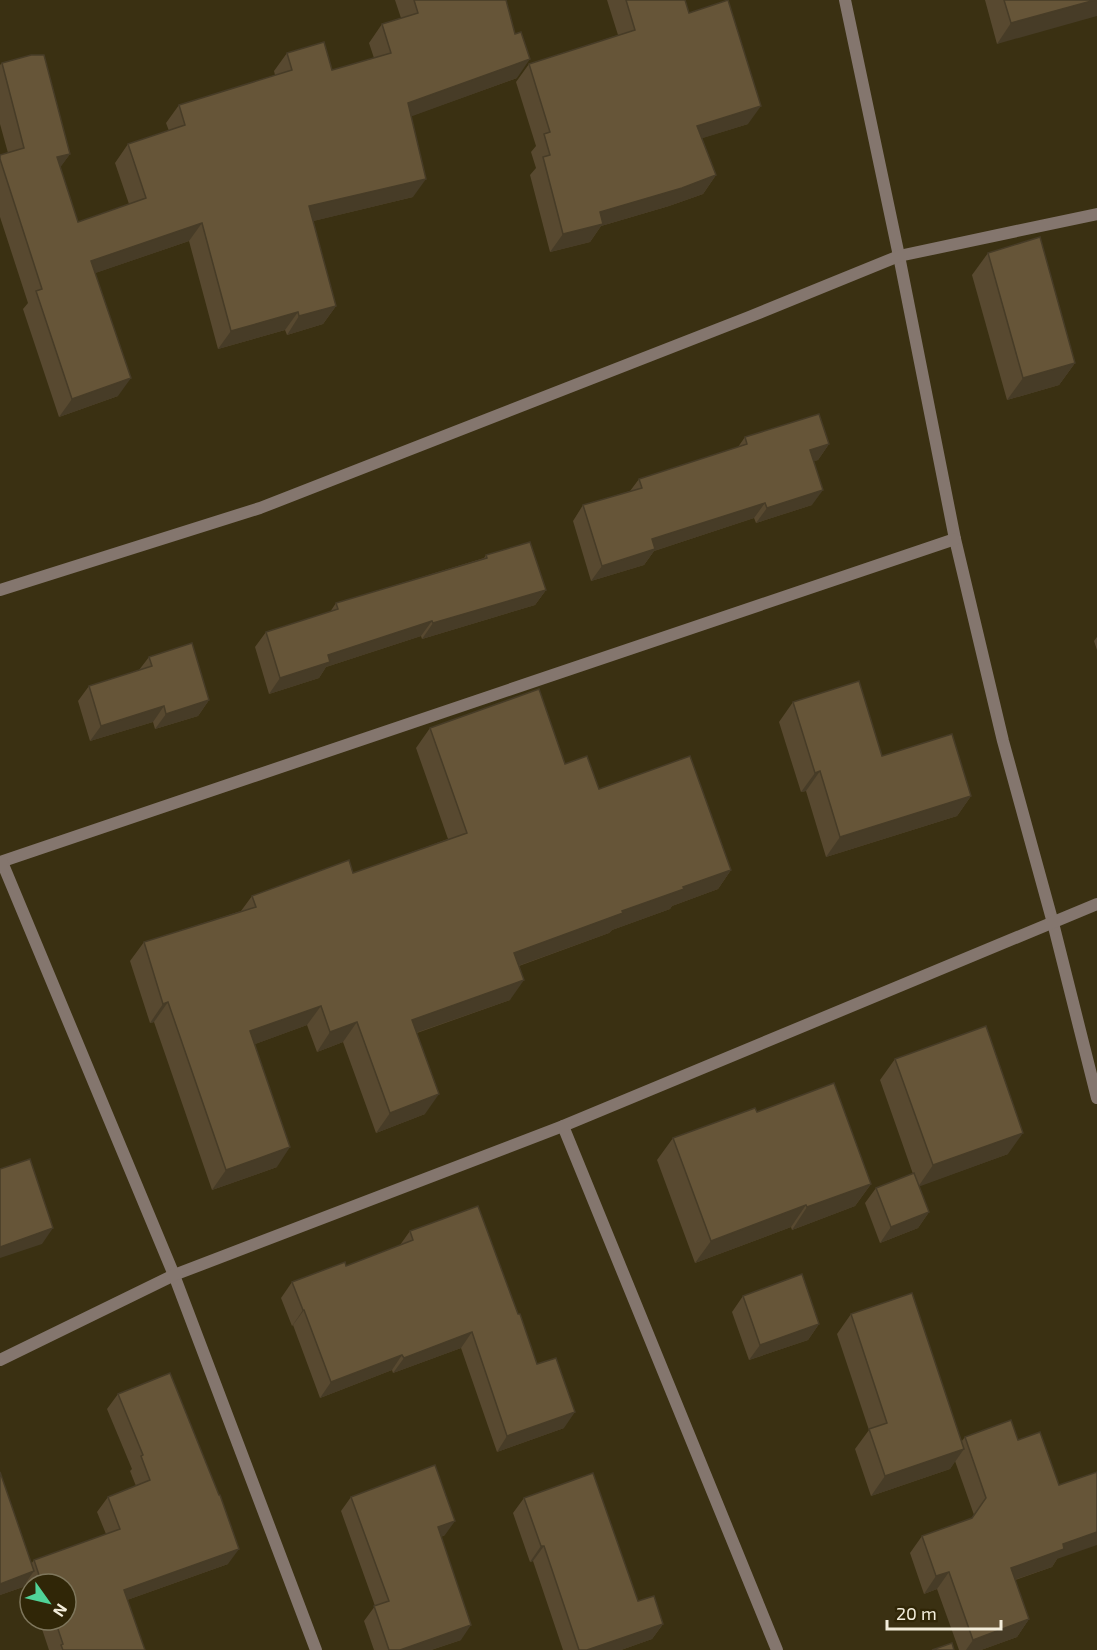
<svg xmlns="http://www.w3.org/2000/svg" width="1097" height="1650" font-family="'Exo 2',sans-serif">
<rect width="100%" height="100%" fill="#3a3012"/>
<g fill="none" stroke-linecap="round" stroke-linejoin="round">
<g stroke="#84766e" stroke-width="12">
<path d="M845,0l54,256 56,283 48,202 50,182 44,175"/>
<path d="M0,590l260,-82 489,-191 150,-61 198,-42"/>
<path d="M0,862l955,-323"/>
<path d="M2,862l172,413 142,375"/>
<path d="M563,1126l214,524"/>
<path d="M0,1360l174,-85 389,-149 534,-222"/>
</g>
</g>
<g fill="#584930">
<path d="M395,0h111l11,78 -106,38 2,81 -100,24 23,85 -13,18 -36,11 -2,-5 -67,19 -29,-108 -94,32 23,123 -59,21 -36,-108 5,-6 -28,-86v-62l8,-2 -8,-29v-59l2,-2 68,91 -10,13 18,55 51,-18 -14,-41 13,-19 41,-13 -3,-8 13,-18 96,-30 -1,-4 13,-18 45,17 42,-12 -5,-15 13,-19 19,-6z"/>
<path d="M607,0h78l4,13 59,111 -46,14 14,37 -13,19 -34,12 -68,20 -11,16 -40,10 -20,-77 6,-7 -5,-16 5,-6 -20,-64 13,-18 89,-29z"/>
<path d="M985,0h112l-100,44z"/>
<path d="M988,253l87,110 -16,22 -52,15 -35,-125z"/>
<path d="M745,437l84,7 -11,16 -4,1 -2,44 -56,18 -2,-5 -100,33 -10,14 -53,16 -18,-60 10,-16 47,-14 9,-12 99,-32z"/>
<path d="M486,555l60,35 -11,15 -113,34 -1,-3 -95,31 -7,11 -50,16 -14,-47 11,-15 64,-20 6,-9 148,-45z"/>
<path d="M1097,637v13l-3,-9z"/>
<path d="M149,657l60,43 -11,16 -43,13 -2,-7 -63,19 -12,-40 11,-15 50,-16z"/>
<path d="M793,702l89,54 89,40 -14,20 -131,41 -20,-66 -5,1 -22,-70z"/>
<path d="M430,728l135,36 34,25 132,81 -13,19 -46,17 -2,3 -58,21 -3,3 -90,33 -9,34 -93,33 8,81 -49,19 -33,-91 -26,10 -10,-27 -52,19 22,123 -65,23 -58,-168 -4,1 -20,-62 14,-19 97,-31 11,-15 101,-23 95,-34 -32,-91z"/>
<path d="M895,1059l113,95 -89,32 10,26 -11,16 -38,15 -15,-40 11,-15 37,-14 -33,-94z"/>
<path d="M757,1112l114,72 -16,22 -63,24 -1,-3 -96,36 -38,-103 16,-22z"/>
<path d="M410,1231l127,133 27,64 -67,24 -36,-104 -68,25 -1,-3 -72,28 -27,-73 -1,1 -11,-28 11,-16 54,-16 54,-21z"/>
<path d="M743,1296l76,28 -11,16 -59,20 -17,-48z"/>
<path d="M851,1314l110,128 4,-5 92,122 -5,8 -37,13 14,39 -12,18 -36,13h-22l-22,-61 -13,5 -14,-41 12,-17 50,-18 2,-3 -19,-54 -5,8 -79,27 -16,-47 14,-19 -32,-96z"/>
<path d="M118,1394l110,170 -101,36 18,50h-96l-10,-30h27v-36h-36v11l-4,-12 -3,4 -23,8v-123l31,92 3,-4 72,-26 -9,-22 11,-15 28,-11 -6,-15 2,-2 -25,-60z"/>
<path d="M351,1497l94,38 -4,2 20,103 -30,10h-57l-10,-29 11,-15 -34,-95z"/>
<path d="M524,1498l139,126 -11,15 -31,11h-58l-30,-89 -3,1 -17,-49z"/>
</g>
<g fill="#473c27">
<path d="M1095,0h2v16l-100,28 14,-21z"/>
<path d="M530,59l-13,19 -121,44 12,-19z"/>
<path d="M761,106l-13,18 -64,20 13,-18z"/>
<path d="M70,154l-13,18v-15z"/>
<path d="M716,175l-13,19 -34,12 -68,20 -11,16 -40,10 13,-18 37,-22z"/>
<path d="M426,179l-13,18 -116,28 12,-19z"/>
<path d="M202,223l-13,18 -111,38 13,-18z"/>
<path d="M336,306l-13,18 -36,11 12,-19z"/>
<path d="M298,312l-13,18 -67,19 13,-18z"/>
<path d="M1075,363l-16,22 -52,15 16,-22z"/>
<path d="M131,378l-13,18 -59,21 13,-18z"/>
<path d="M829,444l-11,16 -19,6 11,-16z"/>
<path d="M823,490l-11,15 -56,18 11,-15z"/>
<path d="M765,503l-11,15 -100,33 -10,14 -53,16 11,-15 50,-27z"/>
<path d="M546,590l-11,15 -113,34 11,-16z"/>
<path d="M432,621l-11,15 -95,31 -7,11 -50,16 11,-16 48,-23z"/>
<path d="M209,700l-11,16 -43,13 11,-15z"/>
<path d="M164,706l-11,16 -63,19 11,-15z"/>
<path d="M820,771l-14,20 -5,1 14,-19z"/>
<path d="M971,796l-14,20 -131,41 14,-20z"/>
<path d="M731,870l-13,19 -46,17 -2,3 -58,21 -3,3 -108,39 13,-19 169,-66z"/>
<path d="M524,980l-14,20 -112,39 14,-19z"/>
<path d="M168,1002l-14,20 -4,1 13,-19z"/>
<path d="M321,1006l-14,19 -71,26 14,-20z"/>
<path d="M357,1022l-14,20 -26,10 13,-20z"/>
<path d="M439,1094l-14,20 -49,19 14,-20z"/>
<path d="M1023,1133l-15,21 -90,33 15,-22z"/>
<path d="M290,1147l-13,20 -65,23 14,-20z"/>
<path d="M871,1184l-16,22 -63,24 15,-23z"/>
<path d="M806,1205l-15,22 -96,36 16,-22z"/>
<path d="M929,1212l-11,16 -38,15 11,-16z"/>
<path d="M53,1228l-11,16 -42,14v-11z"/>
<path d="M303,1310h1l-11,15 -1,1z"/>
<path d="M819,1324l-11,16 -59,20 11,-15z"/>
<path d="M472,1332l-11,16 -68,25 11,-15z"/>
<path d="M402,1355l-10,15 -72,28 11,-16z"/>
<path d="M575,1412l-11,16 -67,24 10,-16z"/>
<path d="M964,1449l-14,20 -79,27 14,-20z"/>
<path d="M455,1521l-10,14 -18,7 11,-15z"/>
<path d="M1097,1532v13l-40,14 -5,8 -53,18 12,-17 52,-24z"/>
<path d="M541,1546h3l-11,15 -3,1z"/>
<path d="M239,1549l-11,15 -115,41 11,-15z"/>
<path d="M34,1571l-11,16 -23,8v-11z"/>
<path d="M949,1572l-12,17 -13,5 12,-18z"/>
<path d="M1029,1619l-12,18 -36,13h-15l7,-10z"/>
<path d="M663,1624l-11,15 -31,11h-34z"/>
<path d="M471,1625l-10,15 -30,10h-31z"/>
</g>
<g fill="#665538" stroke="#473c27" stroke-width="1.5">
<path d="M414,0h92l9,34 6,-2 9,27 -122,44 18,76 -117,27 27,100 -37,10 -1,-4 -67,19 -29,-108 -111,38 40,117 -59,21 -36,-108 6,-2 -42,-130v-4l24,-7 -22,-85 29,-8h13l26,99 -13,3 21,65 68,-24 -18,-54 57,-19 -6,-20 113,-35 -5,-17 37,-11 8,28 59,-17 -9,-29 36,-11z"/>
<path d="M626,0h59l4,13 39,-13 33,106 -64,20 19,49 -34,13 -82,24 3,12 -40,10 -20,-77 7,-2 -6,-21 6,-2 -21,-68 106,-34z"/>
<path d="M1004,0h91l-84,23z"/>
<path d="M1040,237l35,126 -52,15 -35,-125z"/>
<path d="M819,414l10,30 -19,6 13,40 -56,18 -2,-5 -113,36 3,10 -53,17 -19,-61 59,-17 -3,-9 108,-35 -2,-7z"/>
<path d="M530,542l16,48 -113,33 -1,-2 -104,34 2,7 -50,16 -14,-46 72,-23 -2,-6 151,-45 -1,-3z"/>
<path d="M192,643l17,57 -43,14 -2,-8 -63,20 -12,-40 63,-20 -3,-9z"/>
<path d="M859,681l23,75 70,-22 19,62 -131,41 -20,-66 -5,2 -22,-71z"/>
<path d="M539,689l26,75 22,-8 12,33 91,-33 41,114 -48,17 1,2 -62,22 1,2 -109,40 10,27 -112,40 27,74 -49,19 -33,-91 -27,10 -9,-26 -71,25 40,116 -64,23 -58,-168 -5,2 -19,-62 112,-35 -4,-11 97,-36 4,13 114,-40 -37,-105z"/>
<path d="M986,1026l37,107 -90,32 -38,-106z"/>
<path d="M834,1083l37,101 -64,23 -1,-2 -95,36 -38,-103 82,-30 2,4z"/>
<path d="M30,1159l23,69 -53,19v-78z"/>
<path d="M914,1173l15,39 -38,15 -15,-39z"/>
<path d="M478,1206l40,108h2l17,50 19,-6 19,54 -68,24 -35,-104 -68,26 -2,-3 -71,27 -27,-72h-1l-11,-28 53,-20 1,4 67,-26 -3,-9z"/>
<path d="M802,1274l17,50 -59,21 -17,-49z"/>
<path d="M912,1293l52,156 -79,27 -16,-47 18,-6 -36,-109z"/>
<path d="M170,1373l49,122h1l19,54 -115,41 21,60h-82l-2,-5 2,-1 -8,-24h11v-36h-24l-8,-24 86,-31 -12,-32 42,-17 -9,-24 2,-1 -25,-61z"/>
<path d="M1011,1420l7,20 22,-8 19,53 38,-13v60l-34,12 1,5 -53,19 18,51 -56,21 -24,-68 -13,4 -14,-40 50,-18 14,-20 -21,-61z"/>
<path d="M435,1465l20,56 -17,6 33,98 -71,25h-11l-15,-44 15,-5 -38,-104z"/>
<path d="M0,1472l34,99 -34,13z"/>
<path d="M593,1473l45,128 16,-5 9,28 -76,26h-8l-35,-104h-3l-17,-48z"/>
<path d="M952,1643l2,7h-22z"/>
</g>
<g transform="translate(48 1602) rotate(124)"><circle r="28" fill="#302607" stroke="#7e765c" stroke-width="1.5"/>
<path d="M0-4.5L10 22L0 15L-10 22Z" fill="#50d398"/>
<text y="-9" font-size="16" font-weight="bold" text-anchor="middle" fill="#f3eddb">N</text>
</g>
<path d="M887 1620v9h114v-9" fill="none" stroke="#f3eddb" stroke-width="3"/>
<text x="896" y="1620" font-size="18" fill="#f3eddb" stroke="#302607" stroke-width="4.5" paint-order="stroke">20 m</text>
</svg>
